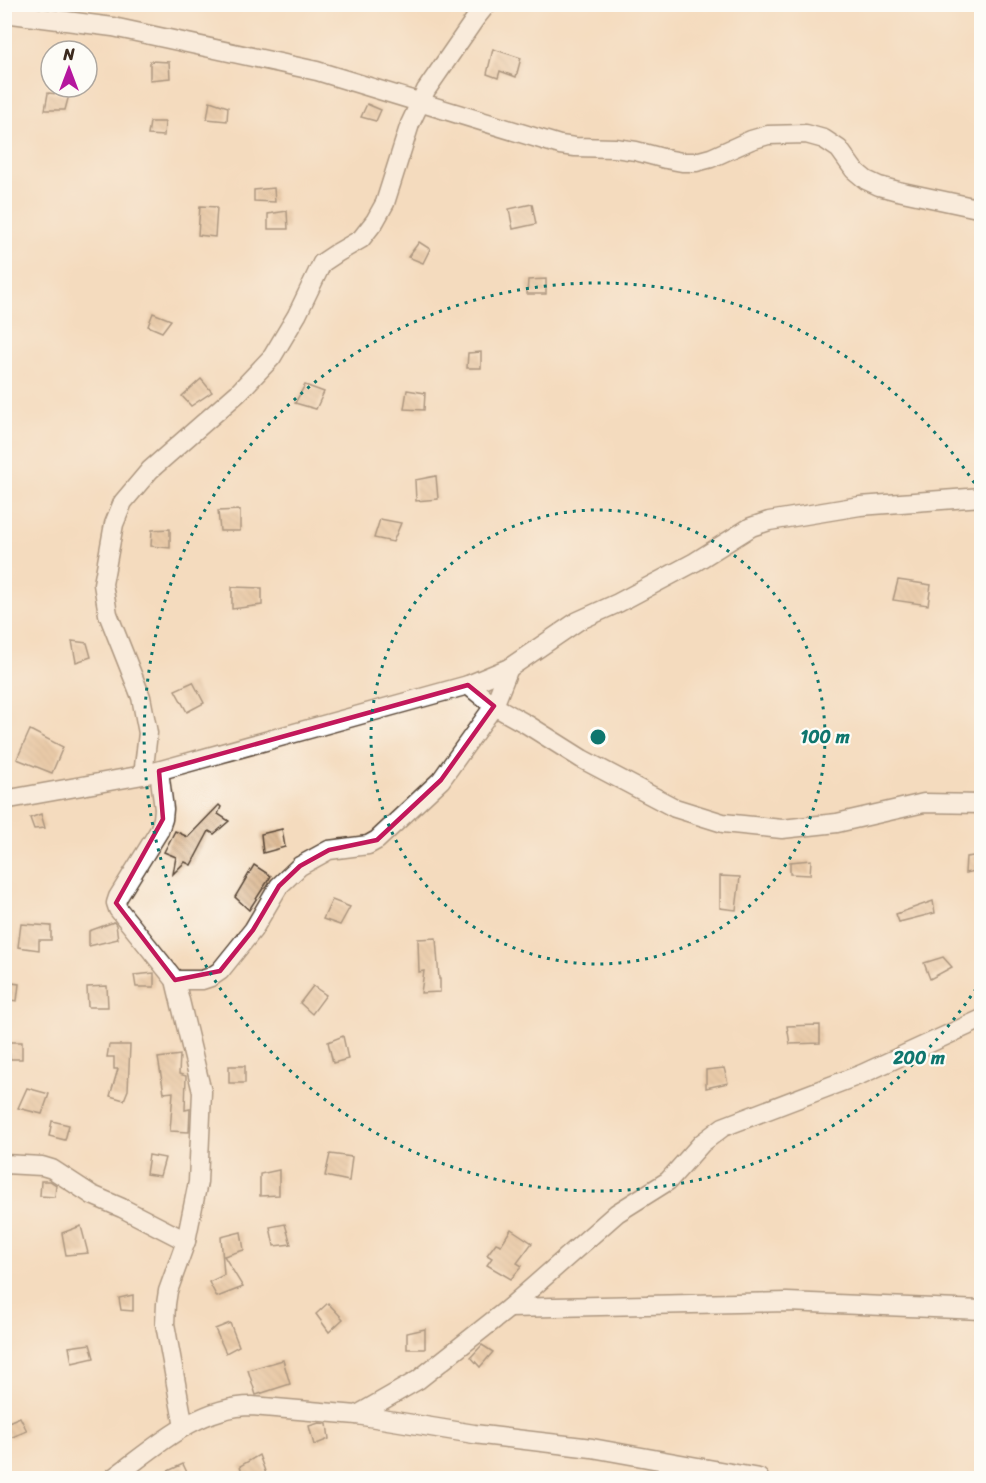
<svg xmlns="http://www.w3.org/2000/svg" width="986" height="1483" font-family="Sriracha,sans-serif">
<defs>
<pattern id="building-back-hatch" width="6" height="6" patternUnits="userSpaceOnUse" patternTransform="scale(1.5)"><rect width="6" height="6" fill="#dcb68e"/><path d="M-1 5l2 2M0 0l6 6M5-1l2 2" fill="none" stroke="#b49473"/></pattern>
</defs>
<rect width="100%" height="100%" fill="#fdfcf7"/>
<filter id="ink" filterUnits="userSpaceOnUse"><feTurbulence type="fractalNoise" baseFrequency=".0167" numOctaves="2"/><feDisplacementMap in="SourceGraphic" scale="12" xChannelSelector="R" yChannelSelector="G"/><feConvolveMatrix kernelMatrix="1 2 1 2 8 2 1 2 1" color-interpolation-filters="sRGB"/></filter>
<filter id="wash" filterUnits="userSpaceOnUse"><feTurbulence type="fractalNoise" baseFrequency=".008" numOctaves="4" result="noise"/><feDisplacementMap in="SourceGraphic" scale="24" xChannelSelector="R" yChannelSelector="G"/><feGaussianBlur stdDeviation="1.35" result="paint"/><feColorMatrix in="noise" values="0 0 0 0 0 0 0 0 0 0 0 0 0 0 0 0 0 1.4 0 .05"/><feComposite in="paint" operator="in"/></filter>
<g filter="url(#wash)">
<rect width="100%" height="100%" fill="#f4dbbe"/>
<g id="blocks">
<g fill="url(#building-back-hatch)">
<path d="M493,49l28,9 -5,19 -16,-6 -2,7 -11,-4z"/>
<path d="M150,61l19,1 1,16 -20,2z"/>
<path d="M48,93l21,2 -4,15h-20z"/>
<path d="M210,101l18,6 -1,14 -20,-2z"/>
<path d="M367,104l14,6 -5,11 -15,-4z"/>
<path d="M150,122h15l-1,14 -16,-1z"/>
<path d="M274,188l1,14 -21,-1v-11z"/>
<path d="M532,204l4,20 -23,5 -4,-20z"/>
<path d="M200,206l17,1 -2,30 -17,-2z"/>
<path d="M287,211l1,18h-20v-15z"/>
<path d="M419,242l11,7 -7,14 -15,-6z"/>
<path d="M546,279v15h-19l1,-14z"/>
<path d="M153,313l18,7 -9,12 -14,-6z"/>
<path d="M481,352v16h-14l1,-15z"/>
<path d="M201,379l11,13 -21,14 -9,-10z"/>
<path d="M305,385l19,7 -8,17 -21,-6z"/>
<path d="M407,390l18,3 -1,17 -20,-1z"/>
<path d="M436,476l2,23 -22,2 -1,-21z"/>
<path d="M240,510v21h-20l-2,-20z"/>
<path d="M380,519l21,4 -8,19 -19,-4z"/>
<path d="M170,529v19l-19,-2 1,-16z"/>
<path d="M898,580l33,5 -3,20 -35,-5z"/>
<path d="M232,587l30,1v17l-30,4z"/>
<path d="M72,641l15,2 4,14 -15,5z"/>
<path d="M193,682l11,21 -17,9 -12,-22z"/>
<path d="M30,730l33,17 -11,26 -35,-14z"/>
<path d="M219,805l2,2 -3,7 11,7 -15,13 -5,-3 -18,34 -6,-3 -12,12 3,-17 -12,-5 11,-21 13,6z"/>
<path d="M41,814l4,14 -11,1 -4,-11z"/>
<path d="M282,829l3,18 -22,6 -2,-19z"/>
<path d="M981,855v15l-16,3 1,-16z"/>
<path d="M811,860l-1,15 -20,-1v-12z"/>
<path d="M254,865l17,11 -22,34 -14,-13z"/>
<path d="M720,876l20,1 -4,33 -16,-2z"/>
<path d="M332,900l18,7 -10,18 -17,-6z"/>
<path d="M933,901l2,12 -36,9 -3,-8z"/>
<path d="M114,922l2,3 2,14 -29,7v-15z"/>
<path d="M21,924l30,2v14h-12v10l-21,-3z"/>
<path d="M436,938l3,41h1v13l-19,1 3,-22 -5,1 -1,-33z"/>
<path d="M943,957l9,10 -22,12 -6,-16z"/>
<path d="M154,973v14h-18l-2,-12z"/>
<path d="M4,982l15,2 -2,17 -13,-2z"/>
<path d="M107,986l1,21h-20l-1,-20z"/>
<path d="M313,986l13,9 -14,19 -12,-11z"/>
<path d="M820,1025v18l-30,1 -3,-18z"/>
<path d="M343,1036l5,23 -15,4 -5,-21z"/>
<path d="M8,1042h14v17h-12z"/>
<path d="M109,1045h21l-2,45 -4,10 -14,-4 8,-27h-4v-12h-7z"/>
<path d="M180,1055l-1,19 7,2 -1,34 5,-1 -1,23 -19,-1 3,-39 -9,1 -6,-35z"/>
<rect x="229" y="1066" width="16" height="17"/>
<path d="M724,1068l4,15 -22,5v-18z"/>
<path d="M27,1088l22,6 -7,20 -24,-6z"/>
<path d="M52,1121l17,4 -4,15 -16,-4z"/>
<path d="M330,1154l22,3 -3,24 -24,-5z"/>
<path d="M149,1155l16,3 -5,18 -14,-2z"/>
<path d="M279,1170v25l-19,1v-22z"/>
<path d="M41,1181h9l6,4 -1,12 -15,-1z"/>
<path d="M285,1224l6,20 -17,2 -4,-19z"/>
<path d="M81,1226l7,27 -22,2 -4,-22z"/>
<path d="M511,1229l21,14 -15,20 5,3 -11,13 -24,-14 5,-7 -5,-3 9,-12 5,2z"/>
<path d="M241,1232l3,18 -20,6 19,31 -26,10 -8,-15 15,-7 -3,-38z"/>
<path d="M133,1295v16l-12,-1 -2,-12z"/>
<path d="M328,1303l15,16 -14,13 -13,-18z"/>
<path d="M230,1323l9,23 -13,7 -11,-24z"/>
<path d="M425,1329v20h-18v-16z"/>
<path d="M90,1344l4,14 -22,5 -3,-16z"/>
<path d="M482,1345l11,7 -13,15 -9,-10z"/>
<path d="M283,1360l7,24 -34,11 -8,-25z"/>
<path d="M20,1417l7,14 -17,7 -6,-14z"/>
<path d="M319,1423l8,1 2,15 -15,6 -5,-19z"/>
<path d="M259,1455l7,19 -9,5h-13l-4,-13z"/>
<path d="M183,1464l7,15h-39z"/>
</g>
</g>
</g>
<g filter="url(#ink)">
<use href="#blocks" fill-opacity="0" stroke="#574536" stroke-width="1.5"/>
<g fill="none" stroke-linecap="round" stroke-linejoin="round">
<g stroke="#574536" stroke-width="21">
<g id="minor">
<path d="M4,13l109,14 204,44 243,74 15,2 40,1 21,3 30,8 16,3h14l15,-4 40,-18 17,-5 38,-1 18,5 15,10 15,21 12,10 13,6 19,5 84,18"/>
<path d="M468,685l26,21 34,19 54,34 93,49 48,15 59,6 55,-6 87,-20 58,1"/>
<path d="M159,771l5,38 -1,10 -4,12 -41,66 -2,6 2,6 57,71 27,112 -4,90 -12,59 -18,50 -2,13 -1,20 19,103"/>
<path d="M143,775l5,-42 -7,-36 -33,-83 -5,-30 11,-60 9,-22 27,-32 88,-77 34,-36 25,-42 25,-52 15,-10 24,-14 14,-18 10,-18 25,-79 16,-34 49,-71 12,-15"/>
<path d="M4,800l139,-25 325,-90 41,-17 69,-47 40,-18 77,-41 56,-35 18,-6 91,-15 122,-9"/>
<path d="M175,980h27l9,-3 9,-6 33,-41 26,-44 21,-20 29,-16 39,-5 9,-5 64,-60 53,-74 15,-38"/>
<path d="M4,1164l38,2 10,3 40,26 30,13 64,33"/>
<path d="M509,1308l278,-6 195,8"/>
<path d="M357,1415l117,19 118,14 167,30"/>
<path d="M113,1478c41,-30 85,-72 139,-72l105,9 61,-35 91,-72 108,-95 51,-32 34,-38 21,-16 139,-53 120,-55"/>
</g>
</g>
<use href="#minor" stroke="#fff" stroke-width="18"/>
</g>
</g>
<path d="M0 0H986V1483H0ZM468,685l26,21 -53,74 -64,60 -48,10 -29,16 -21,20 -26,44 -33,41 -45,9 -59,-77 47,-84 -4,-48z" fill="#f4dbbe" fill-opacity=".55" fill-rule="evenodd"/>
<path fill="none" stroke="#c2185b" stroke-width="4.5" stroke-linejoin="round" d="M468,685l26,21 -53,74 -64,60 -48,10 -29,16 -21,20 -26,44 -33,41 -45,9 -59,-77 47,-84 -4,-48z"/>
<g fill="none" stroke="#0f766e" stroke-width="3" stroke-dasharray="3 6">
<circle cx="598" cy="737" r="227"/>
<path d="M981 981A454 454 0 1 1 981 493"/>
</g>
<circle cx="598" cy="737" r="9" fill="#0f766e" stroke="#fdfcf7" stroke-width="3"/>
<g font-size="18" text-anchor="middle" font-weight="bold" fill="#0f766e" stroke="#fdfcf7" stroke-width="4.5" stroke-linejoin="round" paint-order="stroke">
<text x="825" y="743">100 m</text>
<text x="919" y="1064">200 m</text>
</g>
<rect width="986" height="1483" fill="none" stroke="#fdfcf7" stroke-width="24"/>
<g transform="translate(69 69)"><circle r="28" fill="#fdfcf7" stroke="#afa8a0" stroke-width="1.5"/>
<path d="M0-4.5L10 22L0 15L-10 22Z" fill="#b5179e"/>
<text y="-9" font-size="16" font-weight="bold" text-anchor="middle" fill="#3b2a1e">N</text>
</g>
</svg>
